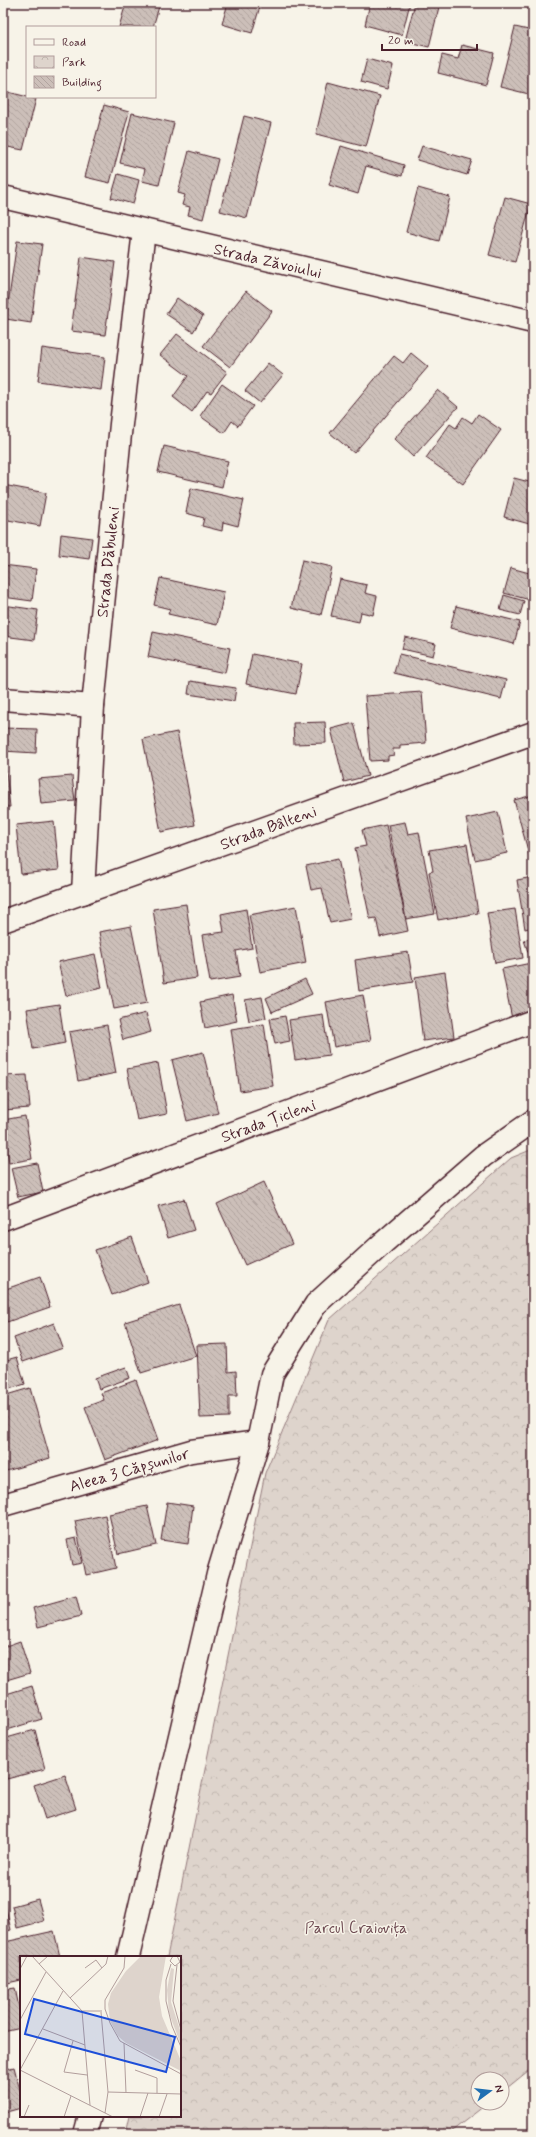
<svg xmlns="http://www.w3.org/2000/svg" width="536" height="2137" font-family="Mynerve,sans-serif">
<defs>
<pattern id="park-crowns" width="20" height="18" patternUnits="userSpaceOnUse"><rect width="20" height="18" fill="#ded4cc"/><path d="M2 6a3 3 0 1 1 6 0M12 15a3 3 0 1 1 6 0" fill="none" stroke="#c0b6af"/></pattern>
<pattern id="building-back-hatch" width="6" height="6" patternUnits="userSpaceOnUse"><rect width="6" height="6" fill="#ccbfb9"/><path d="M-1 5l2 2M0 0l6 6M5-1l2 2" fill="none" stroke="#b1a49f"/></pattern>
</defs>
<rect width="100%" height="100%" fill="#f7f3e8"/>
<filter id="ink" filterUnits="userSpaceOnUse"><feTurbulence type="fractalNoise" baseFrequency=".025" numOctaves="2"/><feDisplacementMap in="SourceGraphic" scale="8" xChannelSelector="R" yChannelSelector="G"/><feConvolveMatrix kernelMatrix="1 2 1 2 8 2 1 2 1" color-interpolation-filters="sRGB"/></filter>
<g filter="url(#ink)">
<path fill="url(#park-crowns)" stroke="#947a7c" d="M533,1149v918l-31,25v-13h-24v24h10l-40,31h-323l4,-18h51v-159h-13l98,-484 64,-153 182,-162z"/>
<g fill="url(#building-back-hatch)" stroke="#4a1f2b">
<path d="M126,3h34l-7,24h-34z"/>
<path d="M228,3h33l-9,30 -30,-9z"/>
<path d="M283,3h27l-2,7z"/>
<path d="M370,3h40l-8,32 -37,-10z"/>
<path d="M415,3h25l-11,44 -24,-6z"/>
<path d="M515,27l18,4v64l-33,-8z"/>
<path d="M462,45l32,8 -8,32 -48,-12 4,-18 16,4z"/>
<path d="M367,59l26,7 -6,23 -26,-7z"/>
<path d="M328,82l52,14 -14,51 -50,-13z"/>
<path d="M4,91l32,8 -13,51 -20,-4 4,-16 -4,-1z"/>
<path d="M104,105l25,7 -19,71 -25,-6z"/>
<path d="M132,113l42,10 -15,62 -17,-4 3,-12 -25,-6z"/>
<path d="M244,116l27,7 -24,95 -27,-7z"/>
<path d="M341,146l63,19 -2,11 -36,-10 -8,28 -29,-9z"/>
<path d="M422,146l50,14 -5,15 -50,-15z"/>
<path d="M189,151l29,8 -15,60 -15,-4 2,-8 -8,-2 3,-10 -7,-2z"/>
<path d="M118,174l21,6 -6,24 -22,-6z"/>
<path d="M418,188l32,9 -11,44 -33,-9z"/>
<path d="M505,197l26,7 -16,58 -26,-7z"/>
<path d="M17,241l25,3 -11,79 -25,-4z"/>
<path d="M81,257l34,5 -10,73 -34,-4z"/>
<path d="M246,291l26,20 -42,56 -27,-21z"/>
<path d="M177,298l26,18 -10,16 -27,-18z"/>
<path d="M177,334l50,38 -16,21 -4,-2 -15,21 -19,-15 15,-21 -28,-21z"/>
<path d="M42,348l63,9 -4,33 -63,-9z"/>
<path d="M411,353l17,14 -74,86 -24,-20 64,-77 9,7z"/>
<path d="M268,363l15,12 -23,28 -15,-12z"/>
<path d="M222,384l31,22 -15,20 -6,-5 -8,12 -24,-17z"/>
<path d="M438,390l20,17 -45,50 -19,-18z"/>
<path d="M478,414l23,16 -38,54 -37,-26 24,-34 6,4 7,-11 9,6z"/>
<path d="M164,446l64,15 -6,26 -64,-15z"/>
<path d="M514,478l19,5v42l-29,-8z"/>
<path d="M3,485l43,8 -6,33 -37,-7z"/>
<path d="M191,488l53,12 -6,26 -15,-4 -1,9 -20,-5 2,-8 -18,-5z"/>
<path d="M61,534l31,4 -3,21 -30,-4z"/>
<path d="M302,560l30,7 -11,48 -30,-7z"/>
<path d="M3,565l33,4 -4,32 -29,-4z"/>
<path d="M511,568l22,6v32l-5,-1 2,-5 -26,-7z"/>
<path d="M160,578l64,14 -7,33 -49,-11 2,-5 -16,-4z"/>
<path d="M340,579l27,6 -2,8 12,3 -4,19 -12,-3 -2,10 -28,-6z"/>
<path d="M504,595l20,6 -4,14 -20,-5z"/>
<path d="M3,605l35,5 -4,30 -31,-4z"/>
<path d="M456,606l64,16 -6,22 -64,-16z"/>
<path d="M153,632l77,16 -5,25 -77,-16z"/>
<path d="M405,637l31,7 -3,12 -31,-7z"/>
<path d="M252,654l50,10 -6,30 -50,-10z"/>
<path d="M399,654l107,26 -5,19 -107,-26z"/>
<path d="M190,681l46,7 -2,13 -46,-7z"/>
<path d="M422,692l4,51 -26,2v4h-7l1,6 -6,1v4l-18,1 -5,-65z"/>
<path d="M325,722l1,21 -32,1 -1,-21z"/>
<path d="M354,723l14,53 -24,6 -13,-53z"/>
<path d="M3,728l34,1 -1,24 -33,-2z"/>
<path d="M177,732l18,93 -34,7 -18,-93z"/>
<path d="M3,771h3l4,36h-7z"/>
<path d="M72,776l3,25 -34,3 -3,-25z"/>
<path d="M533,795v62l-3,1 -16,-58z"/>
<path d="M498,812l9,41 -32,7 -9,-41z"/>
<path d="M54,821l5,49 -38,4 -5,-49z"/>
<path d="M405,822l3,12 11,-2 16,82 -29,5 -18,-94z"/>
<path d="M386,825l22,106 -28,6 -4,-19 -6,1 -15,-71 11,-2 -4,-16z"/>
<path d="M467,844l11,69 -40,7 -9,-48 4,-1 -4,-21z"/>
<path d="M338,859l13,60 -21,4 -8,-35 -11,2 -5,-24z"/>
<path d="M533,877v50l-8,2 -8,-49z"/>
<path d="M186,904l11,74 -33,5 -11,-74z"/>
<path d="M296,906l10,57 -46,9 -11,-57z"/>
<path d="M246,909l6,39 -16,3 4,26 -30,5 -8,-47 22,-3 -3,-18z"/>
<path d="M515,909l8,49 -28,5 -8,-50z"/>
<path d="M131,926l16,77 -33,6 -15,-77z"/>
<path d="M533,937v24h-2l-7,-21z"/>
<path d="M408,952l5,30 -54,9 -4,-31z"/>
<path d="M95,954l7,34 -36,8 -8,-34z"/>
<path d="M531,963l2,12v40l-21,4 -10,-50z"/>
<path d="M445,972l9,65 -31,4 -8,-64z"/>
<path d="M305,979l7,15 -40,18 -6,-14z"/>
<path d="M232,995l5,26 -32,7 -5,-26z"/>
<path d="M363,995l8,45 -37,7 -8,-45z"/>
<path d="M262,997l4,21 -17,3 -4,-21z"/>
<path d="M59,1004l6,39 -32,6 -6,-40z"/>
<path d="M146,1013l5,19 -28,8 -5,-20z"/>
<path d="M323,1015l6,40 -34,5 -6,-40z"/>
<path d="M285,1016l5,25 -15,3 -5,-25z"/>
<path d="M264,1024l9,62 -33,5 -9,-62z"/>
<path d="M107,1025l9,48 -38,8 -9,-49z"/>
<path d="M203,1052l15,61 -31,8 -15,-61z"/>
<path d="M158,1063l9,51 -30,6 -10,-51z"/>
<path d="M27,1075l3,33 -26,2 -1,-34z"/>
<path d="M25,1116l7,43 -23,4 -6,-43z"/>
<path d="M37,1163l6,29 -25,5 -7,-29z"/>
<path d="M264,1182l28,62 -47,21 -28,-61z"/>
<path d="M184,1199l10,31 -26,8 -10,-32z"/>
<path d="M132,1237l16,45 -36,13 -17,-45z"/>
<path d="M40,1277l10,30 -43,15 -4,-11v-21z"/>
<path d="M179,1305l17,51 -55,17 -16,-51z"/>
<path d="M54,1323l9,25 -40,14 -9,-24z"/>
<path d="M227,1344l1,28 8,-1 1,25h-8v21l-29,1 -3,-73z"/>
<path d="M17,1357l8,27 -22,7v-30z"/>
<path d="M126,1367l4,11 -31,11 -4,-11z"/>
<path d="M136,1380l22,60 -53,20 -20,-53 19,-7 -3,-7z"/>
<path d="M30,1388l20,70 -47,14v-76z"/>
<path d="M167,1502l26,4 -5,38 -27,-4z"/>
<path d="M147,1506l9,39 -38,9 -9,-40z"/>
<path d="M105,1515l11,53 -30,7 -11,-54z"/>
<path d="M76,1538l6,25 -10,2 -5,-25z"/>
<path d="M76,1596l5,20 -43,11 -5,-19z"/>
<path d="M20,1641l10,32 -27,8v-34z"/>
<path d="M32,1686l10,33 -39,12v-36z"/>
<path d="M35,1730l10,39 -42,11v-41z"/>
<path d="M65,1775l11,34 -31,10 -11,-34z"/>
<path d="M38,1899l6,22 -27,7 -5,-22z"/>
<path d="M5,1904l6,26 -8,2v-27z"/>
<path d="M54,1931l6,26h-39v23l-18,4v-36h4l-2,-6z"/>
<path d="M15,1988l6,29v11l-18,4v-42z"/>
<path d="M14,2067l7,27v14l-18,5v-43z"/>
</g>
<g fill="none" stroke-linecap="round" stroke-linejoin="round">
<g stroke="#4a1f2b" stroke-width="25">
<g id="minor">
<path d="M3,197l530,125"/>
<path d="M3,699l90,7"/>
<path d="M83,893l10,-187 28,-282 23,-193"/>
<path d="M3,1219l530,-198"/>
<path d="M3,1505l188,-54 67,-9"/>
<path d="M128,1957l90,-383 40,-132 14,-68 44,-70 67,-61 100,-87 50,-35"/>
<path d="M85,2134l5,-18"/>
</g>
</g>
<g stroke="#4a1f2b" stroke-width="25">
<path id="tertiary" d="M3,921l530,-188"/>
</g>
<use href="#minor" stroke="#f7f3e8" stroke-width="22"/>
<use href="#tertiary" stroke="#f7f3e8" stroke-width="22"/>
</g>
</g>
<g text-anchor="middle" stroke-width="3" stroke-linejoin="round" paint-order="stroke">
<g font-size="16" fill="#4a1f2b" stroke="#f7f3e8">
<text transform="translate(268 260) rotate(13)" y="6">Strada Zăvoiului</text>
<text transform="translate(107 562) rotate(-84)" y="6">Strada Dăbuleni</text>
<text transform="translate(268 827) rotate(-20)" y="6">Strada Bâlteni</text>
<text transform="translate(268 1120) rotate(-20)" y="6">Strada Țicleni</text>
<text transform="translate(129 1469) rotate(-16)" y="6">Aleea 3 Căpșunilor</text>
</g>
<g font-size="16" fill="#6f4c53" stroke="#f7f3e8">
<text x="356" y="1933">Parcul Craiovița</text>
</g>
</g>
<g transform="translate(20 1956)">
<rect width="161" height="161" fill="#f7f3e8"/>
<path d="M151,12l3,1 -3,33 10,31v12l-12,-32 -2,-23z" fill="#ded4cc"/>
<path d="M121,0h25l-7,41 3,19 19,45v10l-55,-28 -8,-7 -8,-15 -2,-17 3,-11 15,-22z" fill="#ded4cc"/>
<path fill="none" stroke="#b29e9c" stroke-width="1" d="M12,0l50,55 8,94M105,0l-1,12 -19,32v9l5,14 10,18 61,33M153,0l-3,5 5,5 5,-4 -3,-6M19,8l9,-8M151,8l-5,16v21l6,25 9,21M157,9l-4,36 8,29M65,12l11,-8 6,8M0,13l7,-13M50,42l36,-34 2,-8M62,55h20M81,56l7,80 -3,21M0,64l26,-48M23,73l42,16M53,85l-9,31 23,3M104,87l2,50M0,114l43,-79M0,114l93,47M115,114l22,8v15M88,136l73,2M4,161l5,-12M44,161l7,-21M120,161l8,-24M139,161l8,-23"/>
<path fill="#1d4ed8" fill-opacity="0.15" stroke="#1d4ed8" stroke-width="2" d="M14,43l141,38 -9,35 -141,-38z"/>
<rect width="161" height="161" fill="none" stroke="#4a1f2b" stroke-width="2"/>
</g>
<rect width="536" height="2137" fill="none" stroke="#f7f3e8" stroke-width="16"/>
<rect x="8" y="8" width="520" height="2121" fill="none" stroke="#4a1f2b" stroke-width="1.5" filter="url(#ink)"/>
<rect x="26" y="26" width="130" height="72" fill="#f7f3e8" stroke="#b29e9c"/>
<rect x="34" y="39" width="20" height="6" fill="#f7f3e8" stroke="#b29e9c"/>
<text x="62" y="46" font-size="12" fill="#4a1f2b">Road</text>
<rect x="34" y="56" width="20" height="12" fill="url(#park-crowns)" stroke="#b29e9c"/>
<text x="62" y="66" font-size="12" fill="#4a1f2b">Park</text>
<rect x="34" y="76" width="20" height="12" fill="url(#building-back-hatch)" stroke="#b29e9c"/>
<text x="62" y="86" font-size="12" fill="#4a1f2b">Building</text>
<g transform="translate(490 2091) rotate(75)"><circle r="19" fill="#f7f3e8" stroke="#b29e9c"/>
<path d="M0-3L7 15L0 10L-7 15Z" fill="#1f6fb2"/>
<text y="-6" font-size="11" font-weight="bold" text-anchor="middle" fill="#4a1f2b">N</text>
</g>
<path d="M382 44v6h95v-6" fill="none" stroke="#4a1f2b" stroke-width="2"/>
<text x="388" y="44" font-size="12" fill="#4a1f2b" stroke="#f7f3e8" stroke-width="3" paint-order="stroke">20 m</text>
</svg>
